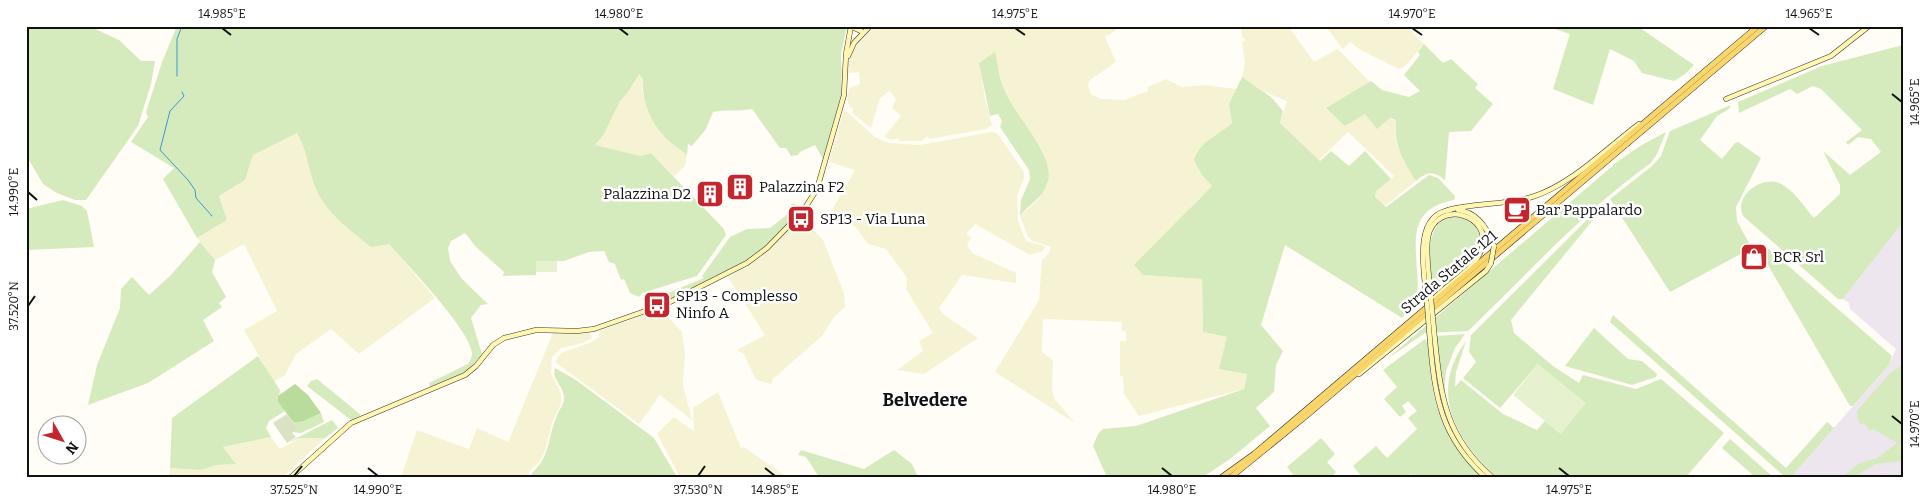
<svg xmlns="http://www.w3.org/2000/svg" width="1929" height="503" font-family="Bitter,serif">
<rect width="100%" height="100%" fill="#fffdf5"/>
<path fill="#eee6ef" d="M1903,222v255h-112l98,-112 7,-16 -46,-40 -1,-6 -6,-4z"/>
<g fill="#f6f3d4">
<path d="M874,26h248l-17,11 11,25 -26,18 -2,5 3,9 10,5 23,1 24,-9v-4l18,-8 16,8 22,-2 33,4 -8,15 3,19 -12,11 -7,2 -11,39 11,11 -17,15 -57,68 4,6 59,4 1,53 24,5 20,37 -3,15 -105,27 -15,-22 -1,-17 -3,-1v-35h6v-9l-5,-2 1,-8 -79,-3 -1,33 11,8 -1,29 2,9 21,25 -80,-51 44,-72 3,-40 7,-7 2,-6 -18,-6 -5,-4 -8,-21 18,-16 10,-17 -45,-94 -8,-36 -15,11 5,35 7,26 -6,4 -57,10 -1,-3 -6,5h-22l-3,-3 -5,2 -8,-3 17,-21 -9,-8 4,-9 -6,-8 -10,7 -9,30 -19,-15 1,-6 -3,1 -3,-9 2,-11 11,-4 -1,-12 -11,1v-10l6,-14z"/>
<path d="M1241,26h53l-3,4 23,32 24,-13 32,33 -43,26 69,12 -1,11 15,40 6,10 -31,25 -10,-8 1,-7 18,-15 -46,-44 -29,28 -39,-37 7,-22 -24,-10 -21,-14 3,-14 -3,-21 4,-2 -4,-3z"/>
<path d="M1406,26l18,18 -20,23 -5,2 -40,-20 -9,-7 -7,7 -17,-22z"/>
<path d="M639,73l4,6 -1,11 8,25 13,21 24,19 -2,11 -11,10 -23,-23 -10,3 -46,-11 8,-9 17,-35 8,-9z"/>
<path d="M844,109l31,28 14,6 31,2 71,-13 6,1 27,39v6l-7,18 1,25 8,20 19,5 -2,5 -13,4 -55,-31 -9,10 5,4 -4,7 5,8 44,20v10l-54,-8 -23,33 4,6 35,24 -54,36 -27,-4 26,-19 -4,-10 14,-8 -27,-44 1,-11 -21,-29 -18,-5 -12,-17 -27,-12 26,-45 -26,-8z"/>
<path d="M297,133l7,12 11,41 74,58 46,54 -76,56 -28,-25 -35,25 -11,21 -11,7 -30,-52 33,-19 -33,-67 -29,16 -18,-22 30,-18 -8,-24 26,-16 8,-25z"/>
<path d="M802,217l21,23 21,53 1,14 -11,10 -12,19 -49,43 -2,5 -15,-4 -12,-26 -7,-4 28,-15 -37,-58 16,-9h4l-1,-2 24,-19z"/>
<path d="M663,308l1,5 18,19 3,22 -2,31 9,35 -32,-25 -21,29 -84,-62 6,-9 31,-11 7,-5v-6z"/>
<path d="M553,333h38l1,5 -9,5 -22,5 -9,9 -1,16 10,20v11l-8,16 -8,31 -5,10 -11,11v5h-128l16,-47 52,19 8,-21 31,14z"/>
<path d="M718,392l23,56 3,-1 43,30h-107l-23,-43 17,-17 18,13 2,-1 -1,-21z"/>
<path d="M271,437l9,12 20,-11h25l-42,39h-114l1,-9 31,2 16,-5 19,-1 -13,-17z"/>
</g>
<g fill="#d5ebbd">
<path d="M26,26h63l30,14 22,21h14l-4,23 -13,42 -52,74h-11l-18,-7 -14,-9 -17,-29z"/>
<path d="M177,26h670l-6,28 1,38 -19,67 -8,-14 -15,7 -2,3 -7,1 -5,-8h-6l-28,-39c-14,3 -26,0 -39,3l-7,17 -14,17 -4,-2 -1,11c-8,-7 -19,-13 -25,-21 -12,-14 -21,-36 -19,-55l-4,-5 -11,18 -8,9 -17,35 -8,9 46,11 10,-3 72,75 3,7 -29,41 -55,17 -3,4 -9,-4 -6,-14 -3,1 -6,-16 -6,-2 -5,-11 -15,1 -25,9h-28v14l-33,1 1,-4 -28,-25 -11,-14 -14,8 -3,7 2,13 12,18 26,25 -7,1 -10,13 11,36 -16,18 -36,15 -1,-4 39,-19c3,-4 4,-7 4,-11 -3,-25 -65,-88 -83,-109l-18,3c-22,-18 -47,-35 -57,-63 -6,-17 -7,-34 -17,-51l-44,22 -8,25 -26,16 8,24 -30,18 -34,-59 11,-11 -43,-26 17,-25 -2,-5 16,-50z"/>
<path d="M1546,26h91l57,39 -9,9 -11,7 -32,-8 -8,-12 -24,-12 -17,56 -40,-16 17,-55z"/>
<path d="M1424,44l19,19 8,-4 27,25 -3,4 18,16 -22,27 -22,1 -4,48c-12,-9 -17,-9 -29,1 -13,-20 -22,-37 -20,-61l-6,-2 -13,11 -12,-15 -20,12 -19,-18 45,-27 11,9 27,7 11,-6 -16,-16 16,-20 -2,-3z"/>
<path d="M1903,45v177l-60,77h-5l-95,-83c-10,-20 20,-42 38,-32 14,7 23,23 33,34l26,-24v-9l-17,-34 27,24 31,-23 -10,-13 -13,-2 -10,8 -2,-3 16,-12 -41,-41 -8,-3 -16,8 -7,-5 -51,24 -1,-11 84,-36z"/>
<path d="M995,52c3,12 4,26 9,37 10,27 54,68 43,95 -5,15 -18,20 -27,32l1,-16 9,-21 -1,-9 -29,-43 2,-6 -4,-7 -8,2 -11,-53z"/>
<path d="M1242,77l29,20 12,14 -3,12 40,38 11,-10 18,15 16,-15 26,28 -15,12 -1,6 11,10 43,-32 9,3 17,18 -1,4c-57,10 -32,59 -37,97l-3,8 -12,13 -117,-73 -24,80 22,26 -7,14 -2,27 -18,16 14,18 -40,33 -27,18h-96l-14,-31 5,-12 5,-5 33,-3 108,-37 3,-15 -28,-5 8,-32 -24,-5 -1,-53 -59,-4 -9,-10 78,-79 -10,-11 -8,-15c6,-19 24,-24 38,-37l-3,-19z"/>
<path d="M1731,105l-2,4 -12,7 -17,24 22,19 13,-16 3,-1 23,16 -25,49 1,14 13,24 -2,1 2,3 -80,43 -60,-93 -99,121 3,13 39,33 26,17 4,-8 53,14 25,-10 63,54 -38,44h-190c-40,-38 -68,-84 -30,-136l-10,31 -1,15 6,-7 42,34 34,16 8,-9 16,13 -23,-70 -38,44 -37,-30 13,-16 -7,-10 2,-17 129,-128 52,-41 9,-10 9,-25z"/>
<path d="M1666,132l-9,22 -6,9c-68,48 -123,111 -183,168l-43,2 -38,26 230,-197 23,-16z"/>
<path d="M63,200l19,6 5,5 7,36 -68,3v-41z"/>
<path d="M794,203l4,9 -34,35 -19,15 -79,40 -4,-2 -1,-4 43,-18 -2,-2 28,-39 17,-8 23,-1 23,-18 -2,-5z"/>
<path d="M1449,216l19,1c33,33 -10,58 -34,79 -2,-26 -14,-66 15,-80z"/>
<path d="M200,242l15,18 -3,12 14,25 -7,6 3,4 -19,13 11,21 -66,42 -60,22 9,-40 23,-57 1,-19 11,-12 17,18 22,-20z"/>
<path d="M1763,244l129,112 -3,9 -36,41h-3l-92,-158z"/>
<path d="M1613,315l173,153 41,-46 7,6 -43,49h-6l-175,-155z"/>
<path d="M1594,328l34,31 14,2 15,13 -1,3 -24,8 -67,-19z"/>
<path d="M1465,334l-10,14 -9,23 -2,28 -8,-63z"/>
<path d="M1425,339c6,9 4,27 6,38 5,41 21,72 52,100h-69l-3,-3 -3,3h-46l-9,-11 23,-20 11,12 30,-29 -9,-11 9,-7 -9,-10 -6,5 4,6 -6,5 -16,-18 13,-12 -14,-17z"/>
<path d="M258,356l22,34 -2,12 7,9 -16,10 -3,7 5,9 -48,10 13,17 -19,1 -16,5 -31,-2 2,-50z"/>
<path d="M1903,365v77l-4,4 4,4v11l-27,3 -22,13h-12l16,-13 19,-6 20,-15 -24,-14 -3,2 -6,-8 -3,2 -4,-7v-7l33,-38z"/>
<path d="M555,368l21,12 78,58 23,39h-146l1,-4c19,-18 15,-33 24,-55 2,-7 9,-14 8,-22 -1,-10 -13,-18 -9,-28z"/>
<path d="M317,379l44,36 -10,5 -44,-34 4,-5z"/>
<path d="M321,413l3,9 -23,11 -8,-1 4,-3 -3,-6 10,-2z"/>
<path d="M332,420l6,8 -13,10h-25l-13,5z"/>
<path d="M1321,438l14,16 -8,8 9,10 -5,5h-36l-8,-10z"/>
<path d="M1730,439l43,38h-18l-33,-29z"/>
<path d="M801,450l63,19 30,-19 18,14 6,13h-99l-13,-20 -8,-2z"/>
</g>
<path fill="#b9dc9c" d="M295,384l13,11 13,18 -17,8 -10,2 -16,-21v-6z"/>
<path fill="#d9e3c4" d="M287,414l11,15 -6,4 4,4 -9,6 -14,-20z"/>
<g fill="#e6f2cf">
<rect x="536" y="261" width="21" height="11"/>
<path d="M1538,364l48,39 -25,31 -48,-39z"/>
</g>
<g fill="none" stroke-linecap="round" stroke-linejoin="round">
<g stroke="#3f96cf" stroke-width="1">
<path d="M177,76v-37l5,-13"/>
<path d="M182,92l2,4 -14,15 -10,39 28,30 7,10 1,8 16,18"/>
</g>
<g stroke="#333" stroke-width="5.5">
<g id="secondary">
<path d="M850,26l13,6"/>
<path d="M848,56l6,-13 16,-17"/>
<path d="M1726,99l105,-43 38,-30"/>
<path d="M1448,210c28,-7 56,-5 84,-13 39,-12 75,-49 107,-73"/>
<path d="M1458,210c19,2 30,19 36,36"/>
<path d="M1427,303c-2,-27 -16,-88 23,-93"/>
<path d="M1430,303c14,-18 42,-30 51,-52 14,-37 -45,-53 -53,-14 -3,19 2,42 3,62"/>
<path d="M1430,341c5,57 11,96 55,136"/>
<path d="M1435,341c6,57 11,96 57,136"/>
<path d="M1359,374l127,-103 5,-8"/>
<path d="M291,477l60,-54 114,-48 11,-9 17,-21 11,-7 32,-8 41,1 17,-2 74,-26 79,-40 20,-15 36,-37 14,-22 27,-94 2,-41 5,-28"/>
</g>
</g>
<g stroke="#222" stroke-width="6">
<g id="primary">
<path d="M1222,477l32,-23 504,-428"/>
<path d="M1231,477l75,-61 460,-390"/>
</g>
</g>
<use href="#secondary" stroke="#fff6b0" stroke-width="4.5"/>
<use href="#primary" stroke="#f9d66b" stroke-width="5"/>
<g stroke="#333" stroke-width="5.5" stroke-linecap="butt">
<g id="secondary-bridge">
<path d="M1491,263l3,-17"/>
<path d="M1431,299l4,42"/>
<path d="M1427,303l3,38"/>
</g>
</g>
<use href="#secondary-bridge" stroke="#fff6b0" stroke-width="4.5"/>
</g>
<path fill="none" stroke="#111" stroke-width="2" d="M222,28l9,7M619,28l9,7M1015,28l10,7M1412,28l10,7M1809,28l10,7M1892,94l10,8M28,192l9,8M28,306l7,-10M1892,416l10,8M368,468l10,8M765,468l10,8M1162,468l10,8M1559,468l10,8M294,476l8,-10M698,476l7,-10"/>
<defs>
<g id="building-square" transform="scale(1.4375)"><rect x="-9" y="-9" width="18" height="18" rx="4" fill="#c4262e" stroke="#fff"/><path d="M-4-6H4V6H1V3H-1V6H-4ZM-2.5-4.3h1.7v1.8h-1.7ZM.8-4.3h1.7v1.8H.8ZM-2.5-1h1.7V.8h-1.7ZM.8-1h1.7V.8H.8Z" fill="#fff"/></g>
<g id="cafe-square" transform="scale(1.4375)"><rect x="-9" y="-9" width="18" height="18" rx="4" fill="#c4262e" stroke="#fff"/><path d="M-5.5-4.5H6V0H3Q3 3.5 0 3.5H-2.5Q-5.5 3.5-5.5 0ZM3-3.2v2h1.7v-2ZM-6 4.5H4V6H-6Z" fill="#fff"/></g>
<g id="bus-square" transform="scale(1.4375)"><rect x="-9" y="-9" width="18" height="18" rx="4" fill="#c4262e" stroke="#fff"/><path d="M-5-6H5V4H4V6H2V4H-2V6H-4V4H-5ZM-3.5-4V0h7V-4ZM-3.5 1.2v1.5H-2V1.2ZM2 1.2v1.5H3.5V1.2Z" fill="#fff"/></g>
<g id="shop-square" transform="scale(1.4375)"><rect x="-9" y="-9" width="18" height="18" rx="4" fill="#c4262e" stroke="#fff"/><path d="M-5-2.5h2.3a2.7 3.5 0 0 1 5.4 0H5L5.5 6h-11ZM-1.5-2.5h3a1.5 2.3 0 0 0-3 0Z" fill="#fff"/></g>
</defs>
<g fill-rule="evenodd">
<use href="#building-square" x="740" y="187"/>
<use href="#building-square" x="710" y="194"/>
<use href="#cafe-square" x="1517" y="210"/>
<use href="#bus-square" x="801" y="219"/>
<use href="#shop-square" x="1754" y="257"/>
<use href="#bus-square" x="657" y="305"/>
</g>
<g text-anchor="middle" stroke-width="5" stroke-linejoin="round" paint-order="stroke">
<g font-size="15" fill="#111" stroke="#fff" text-anchor="start">
<text x="759" y="192">Palazzina F2</text>
<text x="691" y="199" text-anchor="end">Palazzina D2</text>
<text x="1536" y="215">Bar Pappalardo</text>
<text x="820" y="224">SP13 - Via Luna</text>
<text x="1773" y="262">BCR Srl</text>
<text x="676" y="301">SP13 - Complesso<tspan x="676" dy="17">Ninfo A</tspan></text>
</g>
<g font-size="15" fill="#111" stroke="#fff">
<text transform="translate(1449 272) rotate(-40)" y="5">Strada Statale 121</text>
</g>
<g font-size="18" font-weight="bold" fill="#111" stroke="#fff">
<text x="925" y="406">Belvedere</text>
</g>
</g>
<rect width="1929" height="503" fill="none" stroke="#ffffff" stroke-width="55"/>
<g transform="translate(62 440) rotate(129)"><circle r="24" fill="#ffffff" stroke="#a0a0a0"/>
<path d="M0-4L9 19L0 12L-9 19Z" fill="#c4262e"/>
<text y="-8" font-size="14" font-weight="bold" text-anchor="middle" fill="#111111">N</text>
</g>
<rect x="28" y="28" width="1874" height="448" fill="none" stroke="#111" stroke-width="2"/>
<g font-size="12" text-anchor="middle" fill="#111">
<text x="222" y="18">14.985°E</text>
<text x="619" y="18">14.980°E</text>
<text x="1015" y="18">14.975°E</text>
<text x="1412" y="18">14.970°E</text>
<text x="1809" y="18">14.965°E</text>
<text transform="translate(1915 102) rotate(-90)" y="4">14.965°E</text>
<text transform="translate(14 192) rotate(-90)" y="4">14.990°E</text>
<text transform="translate(14 306) rotate(-90)" y="4">37.520°N</text>
<text transform="translate(1915 424) rotate(-90)" y="4">14.970°E</text>
<text x="294" y="494">37.525°N</text>
<text x="378" y="494">14.990°E</text>
<text x="698" y="494">37.530°N</text>
<text x="775" y="494">14.985°E</text>
<text x="1172" y="494">14.980°E</text>
<text x="1569" y="494">14.975°E</text>
</g>
</svg>
